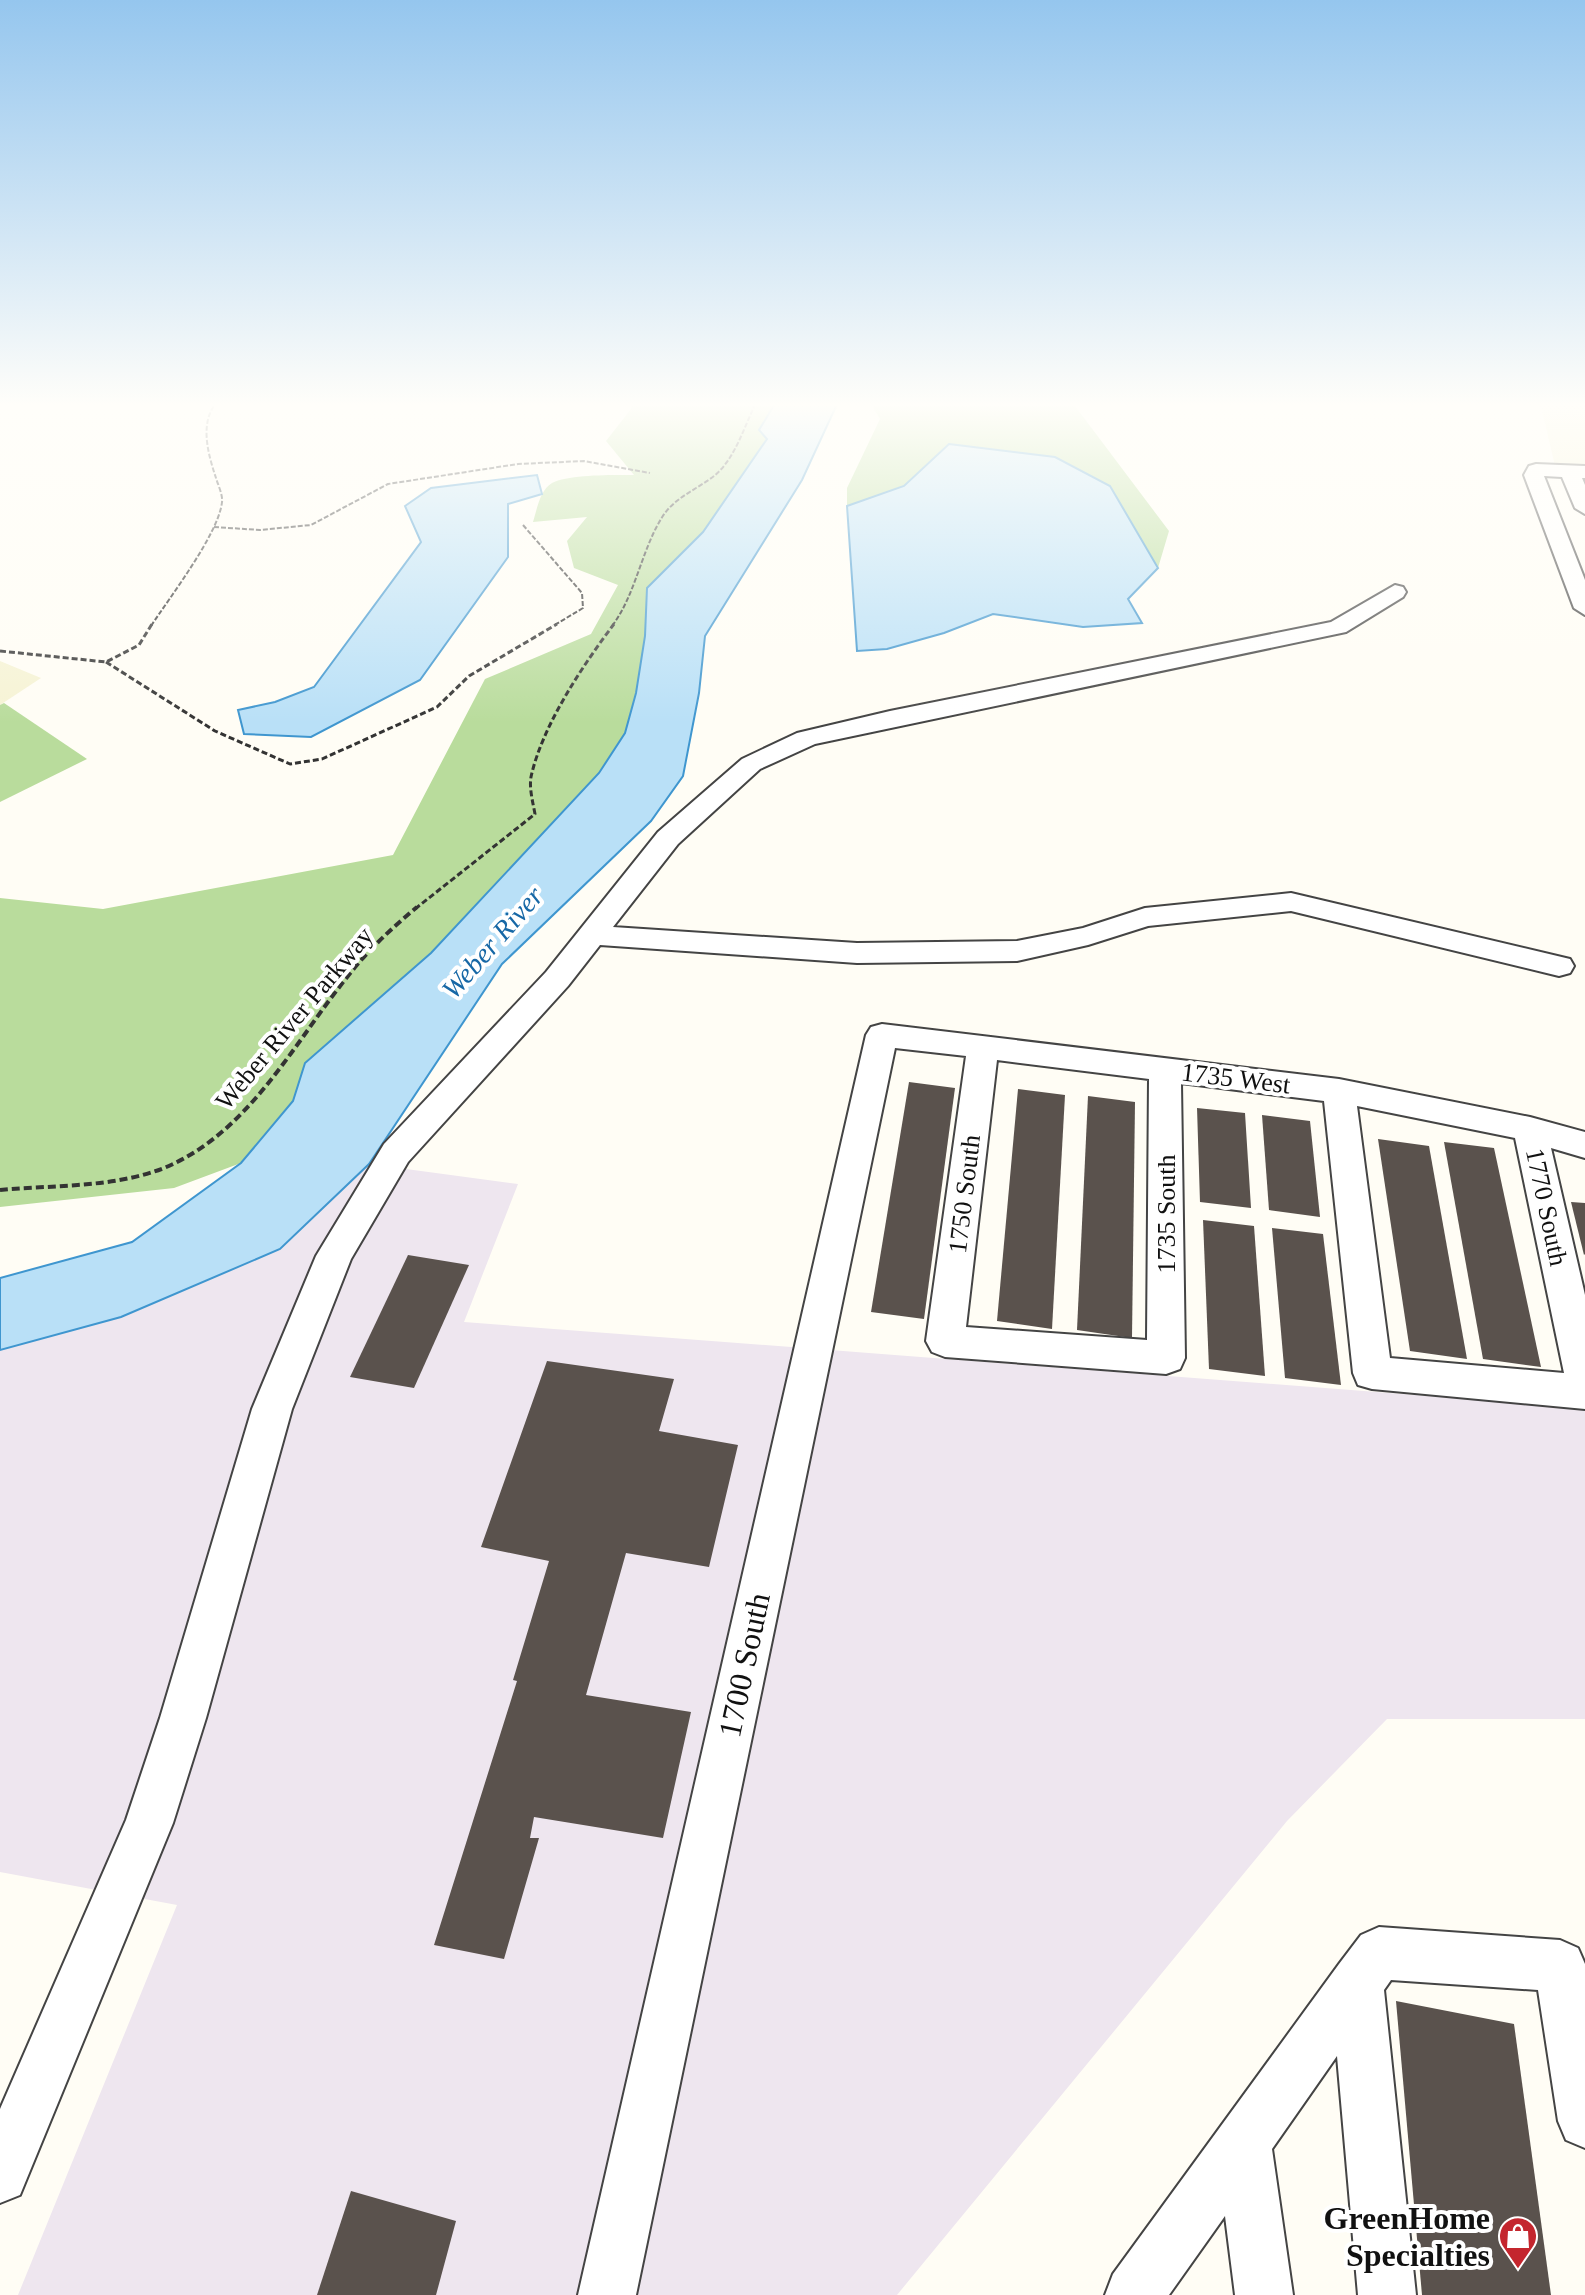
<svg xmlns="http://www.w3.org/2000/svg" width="1585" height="2295" font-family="'Times New Roman',serif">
<rect width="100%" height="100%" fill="#fffdf5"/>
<path fill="#eee6ef" d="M369,1164l149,20 -54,138 1121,86v311h-198l-100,102 -390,474h-879l159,-390 -177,-33v-522l121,-33 159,-68z"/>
<g fill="#f6f3d4">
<path d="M1540,402h45v66l-30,-2z"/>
<path d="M0,661l41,17 -41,27z"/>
</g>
<g fill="#b9dc9c">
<path d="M633,402h143l-16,28 7,8 -64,94 -56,56 -2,48 -9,57 -11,40 -26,40 -168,180 -126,110 -12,38 -52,62 -67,25 -174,19v-309l103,11 290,-54 92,-176 106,-45 27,-49 -44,-17 -7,-27 20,-24 -54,5c4,-13 7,-32 19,-39 17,-9 63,-8 82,-8l-28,-34 25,-32z"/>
<path d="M870,402h202l97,129 -11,37 -48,-81 -161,-43 -45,42 -57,20v-18l33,-69z"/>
<path d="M4,703l83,56 -87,43v-97z"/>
</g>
<g fill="#b9e0f7" stroke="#3f96cf" stroke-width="2">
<path d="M776,402h62l-36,78 -97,156 -6,57 -16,83 -32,45 -149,143 -133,200 -89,85 -159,68 -121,33v-72l132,-36 109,-79 52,-62 12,-38 126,-110 168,-180 26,-40 11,-40 9,-57 2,-48 56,-56 64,-93 -8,-9z"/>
<path d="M949,444l106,13 55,29 48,82 -30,31 14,24 -59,4 -90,-13 -49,19 -57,16 -30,2 -10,-145 57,-20z"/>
<path d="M537,475l5,19 -34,10v53l-88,123 -109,57 -67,-3 -6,-24 37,-8 39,-15 107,-145 -16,-36 26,-18z"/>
</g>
<g fill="#5a524d">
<path d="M909,1082l46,6 -31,231 -53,-7z"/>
<path d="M1018,1089l47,6 -13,234 -55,-8z"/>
<path d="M1088,1096l47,6 -3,236 -55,-8z"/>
<path d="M1197,1108l48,5 6,95 -51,-6z"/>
<path d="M1262,1115l48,6 10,96 -51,-7z"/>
<path d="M1378,1139l51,7 38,213 -57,-8z"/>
<path d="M1444,1142l50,6 47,219 -58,-8z"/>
<path d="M1571,1202l14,1v51l-1,1z"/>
<path d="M1203,1220l51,6 11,150 -56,-7z"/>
<path d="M1272,1228l51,6 18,151 -56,-7z"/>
<path d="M408,1255l61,10 -55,123 -64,-11z"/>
<path d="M547,1361l127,18 -15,52 79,14 -29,122 -83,-14 -40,142 105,17 -28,126 -129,-21 -4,21h9l-35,121 -70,-14 83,-264 -4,-1 36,-119 -68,-14z"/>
<path d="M1396,2001l118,23 37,271h-129z"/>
<path d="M351,2191l105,30 -20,74h-119z"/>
</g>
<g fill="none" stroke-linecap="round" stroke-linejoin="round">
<g stroke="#444" stroke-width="4">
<g id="minor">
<path d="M1536,464l49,2v12h-3l3,7v29l-10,-6 -13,-31 -18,-1 41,104v35l-11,-7 -50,-133 5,-9z"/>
<path d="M1395,585l8,2 3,5 -3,5 -57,35 -531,112 -55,25 -82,75 -65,83 244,16 160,-2 66,-13 62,-20 146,-15 279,66 4,7 -4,7 -11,3 -268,-65 -143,15 -60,19 -71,16 -160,2 -257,-18 -32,41 -160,176 -57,97 -59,150 -86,309 -33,105 -153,372 -20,8v-94l126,-289 34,-102 92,-309 64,-153 68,-112 162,-172 112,-140 84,-73 55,-26 93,-22 441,-89z"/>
<path d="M882,1024l457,55 191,38 55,15v26l-34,-10 34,147v114l-213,-20 -14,-4 -5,-12 -29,-272 -143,-18 4,275 -5,11 -14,5 -221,-17 -13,-5 -6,-11 40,-285 -71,-8 -259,1247h-58l288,-1260 5,-8zM997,1060l152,19 -2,261 -181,-13zM1357,1106l158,32 49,235 -174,-15z"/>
<path d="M1379,1927l181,13 18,8 7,16v184l-19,-8 -8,-19 -20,-131 -147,-10 -7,10 32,305h-58l-21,-239 -65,93 21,146h-58l-10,-79 -56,79h-64l8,-21 226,-310 22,-29z"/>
</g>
</g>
<g stroke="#333" stroke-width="2" stroke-dasharray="5 2" stroke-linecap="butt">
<path d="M523,525l59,68 1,15 -30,18"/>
<path d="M214,527l46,3 51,-5 77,-41 130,-20 66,-3 66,12"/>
<path d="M151,626c19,-29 68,-93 71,-124 1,-7 -4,-17 -6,-24 -8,-24 -17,-56 1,-76"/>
<path d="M612,626c23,-30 29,-74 49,-107 12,-21 35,-29 53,-43 20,-16 29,-46 40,-69l-1,-5"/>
</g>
<g stroke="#333" stroke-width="3" stroke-dasharray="6 3" stroke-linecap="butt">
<path d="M0,651l106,11 33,-17 13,-21"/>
<path d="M106,662l109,69 75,33 32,-5 115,-52 32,-31 88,-52"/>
<path d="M415,909l120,-95c-2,-11 -6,-26 -4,-37 11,-51 52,-112 83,-153"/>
</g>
<path stroke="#333" stroke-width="4" stroke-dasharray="8 4" stroke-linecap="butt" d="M0,1190c53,-5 113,-2 164,-22 85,-35 129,-124 184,-192 20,-26 44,-48 69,-69"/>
<use href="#minor" fill="#fff" fill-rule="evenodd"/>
</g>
<linearGradient id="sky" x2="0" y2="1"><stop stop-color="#95c6ee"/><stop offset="0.56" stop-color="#fffefa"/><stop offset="1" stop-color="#fffefa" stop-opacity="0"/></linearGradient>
<rect width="1585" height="723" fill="url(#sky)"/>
<defs>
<g id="shop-pin" transform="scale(2)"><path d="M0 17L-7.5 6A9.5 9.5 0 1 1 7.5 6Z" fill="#c4262e" stroke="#fff"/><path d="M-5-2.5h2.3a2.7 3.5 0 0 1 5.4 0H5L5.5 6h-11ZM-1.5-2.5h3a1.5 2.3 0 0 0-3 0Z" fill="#fff"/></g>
</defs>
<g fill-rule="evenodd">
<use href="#shop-pin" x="1518" y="2236"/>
</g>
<g text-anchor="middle" stroke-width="8" stroke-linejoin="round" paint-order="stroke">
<g font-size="26" fill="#111" stroke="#fff">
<text transform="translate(294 1018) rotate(-50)" y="9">Weber River Parkway</text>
<text transform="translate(1236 1078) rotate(7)" y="9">1735 West</text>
<text transform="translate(964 1194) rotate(-83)" y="9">1750 South</text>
<text transform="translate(1547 1207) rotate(78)" y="9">1770 South</text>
<text transform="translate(1166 1214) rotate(-90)" y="9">1735 South</text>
</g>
<g font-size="28" font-style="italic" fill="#1768a6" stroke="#fff">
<text transform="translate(492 942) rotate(-49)" y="10">Weber River</text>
</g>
<g font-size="32" fill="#111" stroke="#fff">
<text transform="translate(744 1665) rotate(-78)" y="11">1700 South</text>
</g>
<g font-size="32" font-weight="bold" fill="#111" stroke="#fff" text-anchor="end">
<text x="1490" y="2229">GreenHome<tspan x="1490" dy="37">Specialties</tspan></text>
</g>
</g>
</svg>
